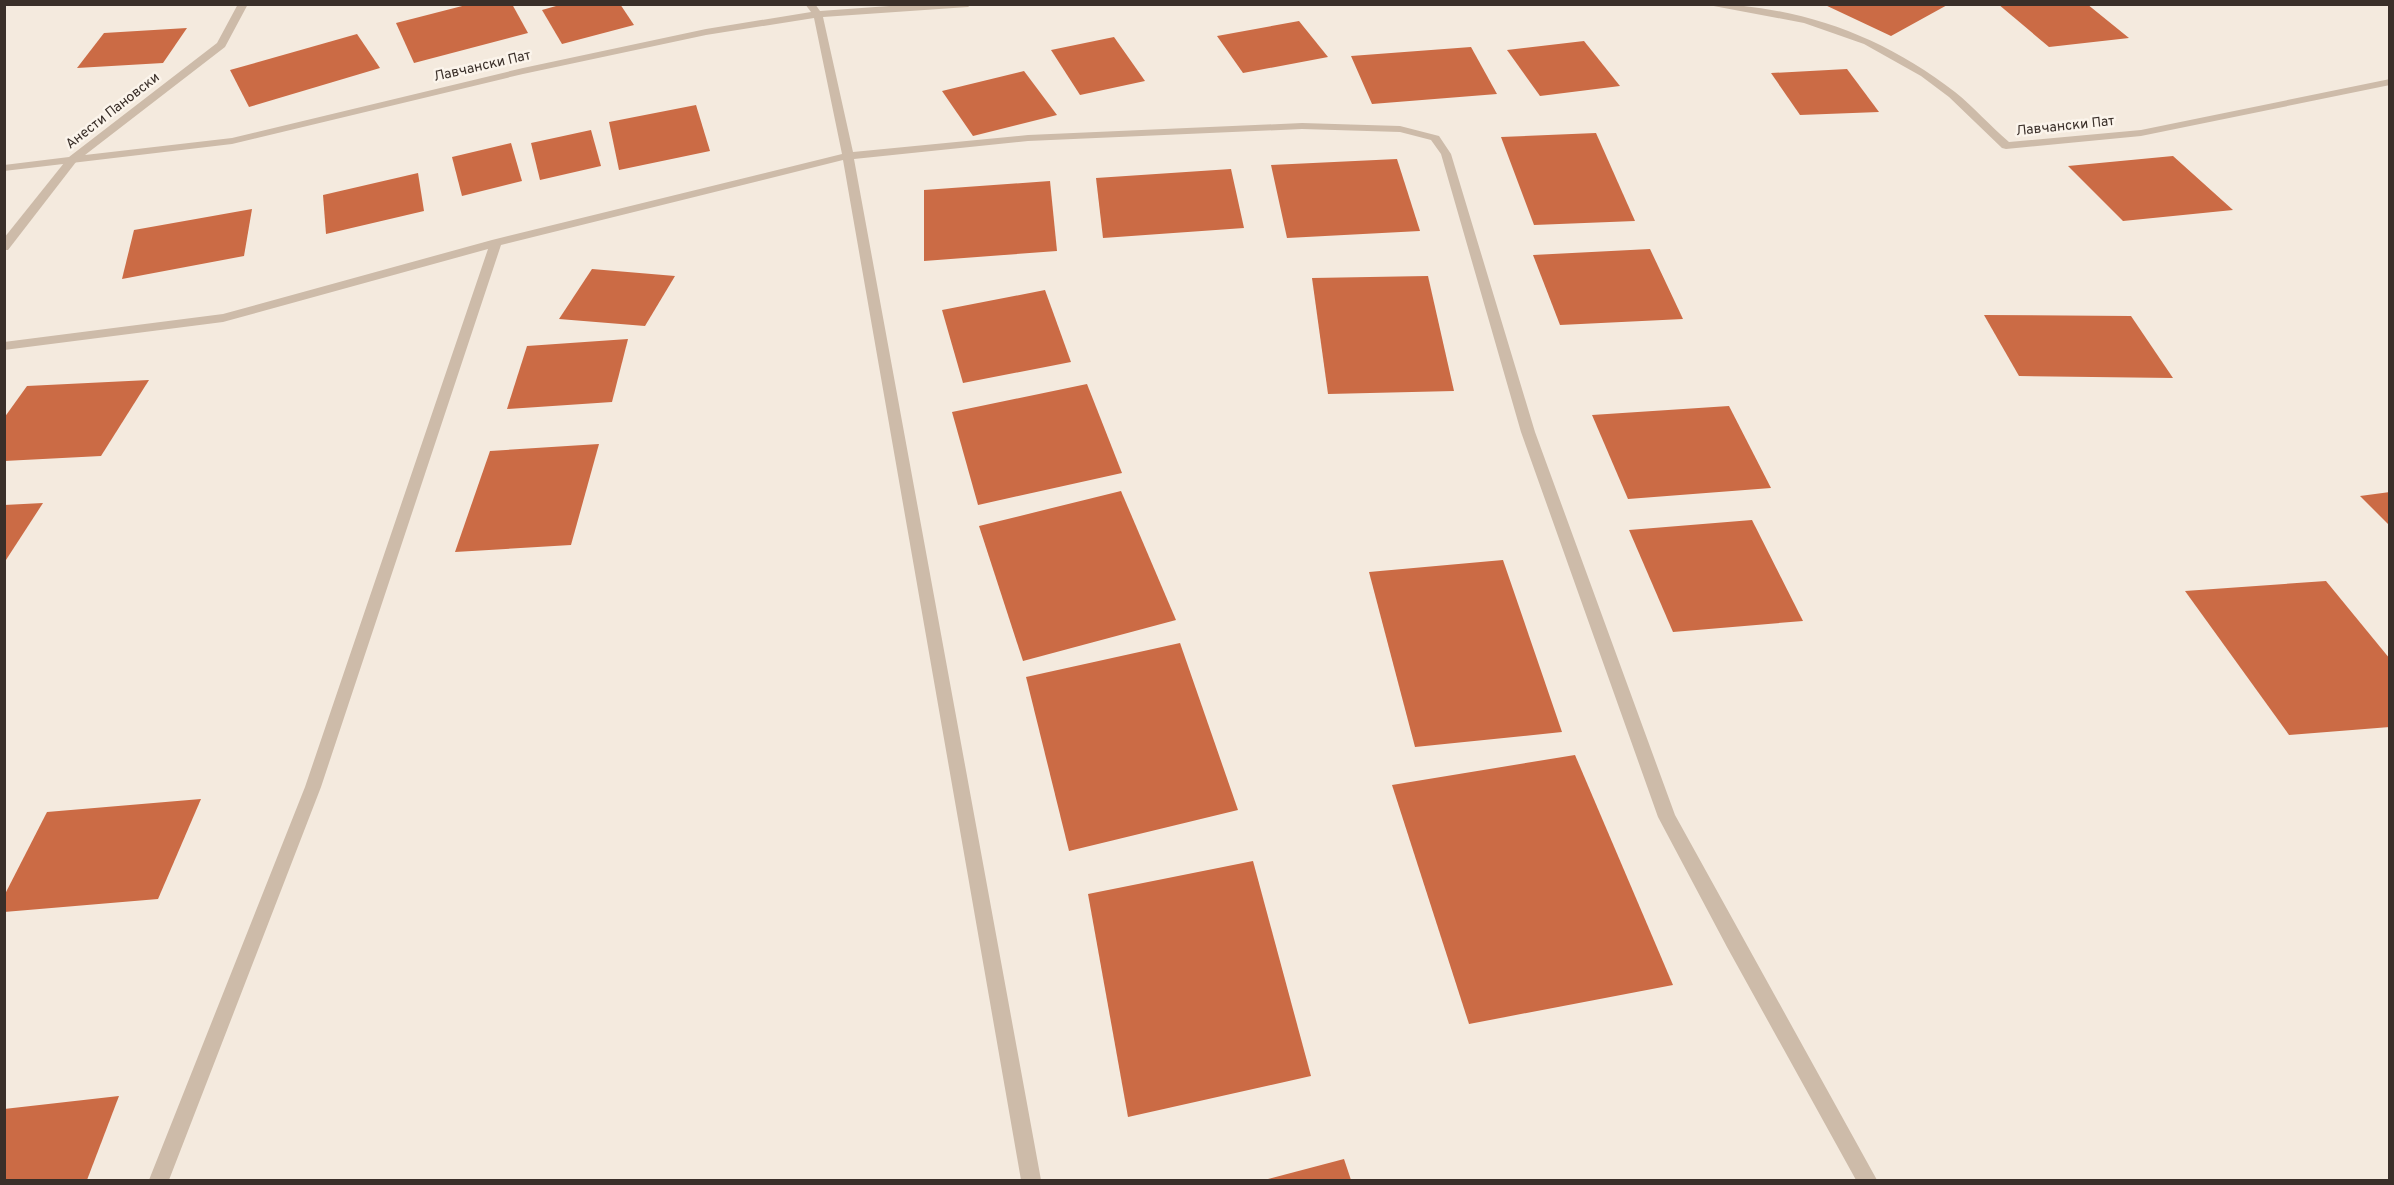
<svg xmlns="http://www.w3.org/2000/svg" width="2394" height="1185" font-family="Overpass,sans-serif">
<rect width="100%" height="100%" fill="#f4eade"/>
<g fill="#cb6b45">
<path d="M470,4h42l16,29 -114,30 -18,-40z"/>
<path d="M563,4h57l14,21 -72,19 -20,-34z"/>
<path d="M1823,4h126l-58,32z"/>
<path d="M1998,4h89l42,34 -80,9z"/>
<path d="M1299,21l29,36 -85,16 -26,-37z"/>
<path d="M187,28l-24,35 -86,5 27,-35z"/>
<path d="M357,34l23,34 -131,39 -19,-37z"/>
<path d="M1114,37l31,44 -65,14 -29,-45z"/>
<path d="M1584,41l36,45 -80,10 -33,-46z"/>
<path d="M1471,47l26,47 -125,10 -21,-48z"/>
<path d="M1847,69l32,43 -79,3 -29,-42z"/>
<path d="M1024,71l33,44 -84,21 -31,-45z"/>
<path d="M696,105l14,46 -91,19 -10,-48z"/>
<path d="M591,130l10,36 -61,14 -9,-37z"/>
<path d="M1596,133l39,88 -101,4 -33,-88z"/>
<path d="M511,143l11,38 -60,15 -10,-39z"/>
<path d="M2173,156l60,54 -110,11 -55,-55z"/>
<path d="M1397,159l23,72 -133,7 -16,-73z"/>
<path d="M1231,169l13,59 -141,10 -7,-60z"/>
<path d="M418,173l6,38 -98,23 -3,-39z"/>
<path d="M1050,181l7,70 -133,10v-71z"/>
<path d="M252,209l-8,47 -122,23 12,-49z"/>
<path d="M1650,249l33,70 -123,6 -27,-70z"/>
<path d="M592,269l83,7 -30,50 -86,-7z"/>
<path d="M1428,276l26,115 -126,3 -16,-116z"/>
<path d="M1045,290l26,72 -108,21 -21,-73z"/>
<path d="M1984,315l147,1 42,62 -154,-2z"/>
<path d="M628,339l-16,63 -105,7 20,-63z"/>
<path d="M149,380l-48,76 -97,5v-43l23,-32z"/>
<path d="M1087,384l35,89 -144,32 -26,-93z"/>
<path d="M1729,406l42,82 -143,11 -36,-84z"/>
<path d="M599,444l-28,101 -116,7 35,-101z"/>
<path d="M1121,491l55,129 -153,41 -44,-135z"/>
<path d="M2390,492v34l-30,-30z"/>
<path d="M43,503l-39,60v-58z"/>
<path d="M1752,520l51,101 -130,11 -44,-102z"/>
<path d="M1503,560l59,172 -147,15 -46,-175z"/>
<path d="M2326,581l64,78v68l-101,8 -104,-144z"/>
<path d="M1180,643l58,167 -169,41 -43,-174z"/>
<path d="M1575,755l98,230 -204,39 -77,-239z"/>
<path d="M201,799l-43,100 -154,13v-16l43,-84z"/>
<path d="M1253,861l58,215 -183,41 -40,-223z"/>
<path d="M119,1096l-32,84h-83v-71z"/>
<path d="M1344,1159l7,21h-87z"/>
</g>
<g fill="none" stroke-linecap="round" stroke-linejoin="round">
<g fill="#cdbba9" fill-rule="evenodd">
<path d="M238,4h10l-23,43 -140,108 147,-17 291,-70 183,-39 105,-17 -6,-8h10l5,7 97,-7h55l-4,3 -145,10 30,135 175,-17 274,-12 98,3 39,10 12,18 84,278 140,383 202,365h-21l-129,-233 -69,-130 -137,-385 -80,-278 -10,-14 -31,-8 -98,-3 -274,12 -174,18 187,1021h-20l-178,-1020 -342,85 -180,542 -152,393h-20l156,-393 183,-538 -265,73 -219,28v-8l219,-28 269,-74 350,-86 -28,-136 -108,17 -183,39 -291,70 -228,27v-6l65,-8 148,-114z"/>
<path d="M1703,4c92,0 179,31 252,88 19,15 35,34 54,50l132,-12 249,-51v6l-249,51 -135,13 -4,-1 -53,-51 -28,-21 -57,-32 -60,-21z"/>
</g>
<path fill="#cdbba9" fill-rule="evenodd" d="M72,157l4,1v4l-68,88h-4v-12l64,-80z"/>
</g>
<g text-anchor="middle" stroke-width="5" stroke-linejoin="round" paint-order="stroke">
<g font-size="14" fill="#3a2f29" stroke="#fbf4eb">
<text transform="translate(482 65) rotate(-13)" y="5">Лавчански Пат</text>
<text transform="translate(112 110) rotate(-38)" y="5">Анести Пановски</text>
<text transform="translate(2065 125) rotate(-6)" y="5">Лавчански Пат</text>
</g>
</g>
<rect width="2394" height="1185" fill="none" stroke="#3a2f29" stroke-width="12"/>
</svg>
